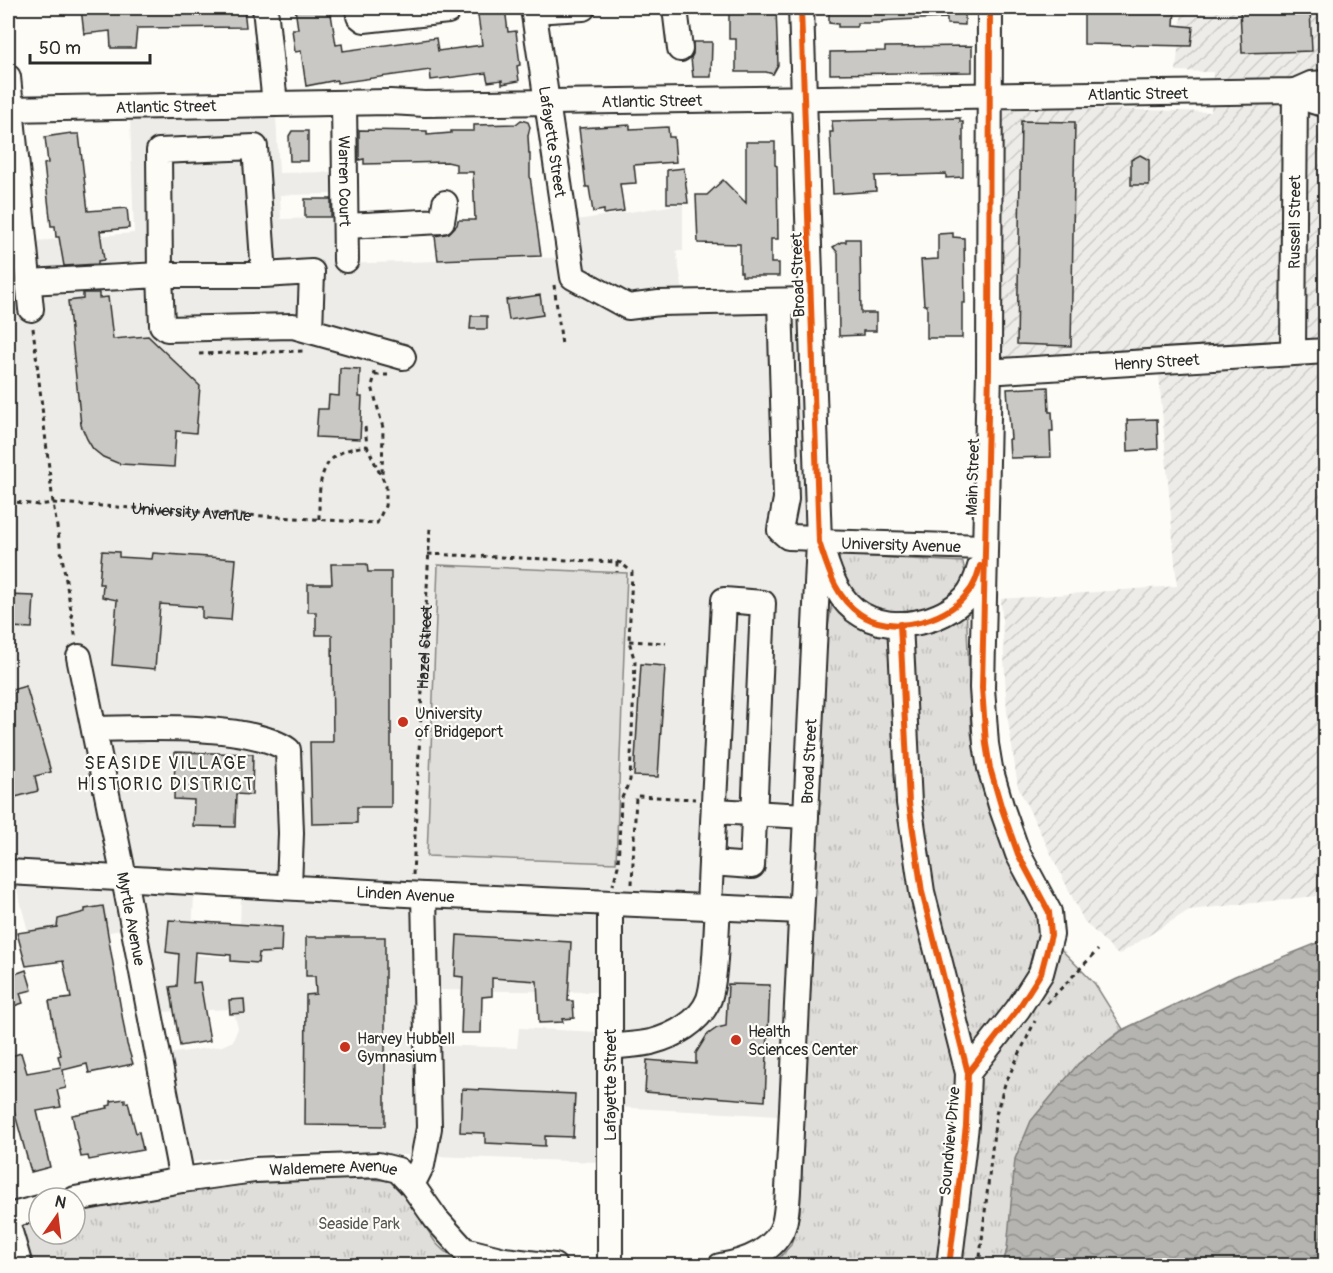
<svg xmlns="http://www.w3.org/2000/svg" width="1333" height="1273" font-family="Pangolin,sans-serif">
<defs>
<pattern id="industrial-furrows" width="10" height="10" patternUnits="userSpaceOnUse" patternTransform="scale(1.5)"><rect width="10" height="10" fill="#edece8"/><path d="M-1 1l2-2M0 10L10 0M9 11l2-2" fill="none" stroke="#cbcbc7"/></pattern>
<pattern id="grass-tufts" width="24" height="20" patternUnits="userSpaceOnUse" patternTransform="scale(1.5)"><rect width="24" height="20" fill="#dfdeda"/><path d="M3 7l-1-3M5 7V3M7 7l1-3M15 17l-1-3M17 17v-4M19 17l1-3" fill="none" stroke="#c0bfbb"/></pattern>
<pattern id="water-waves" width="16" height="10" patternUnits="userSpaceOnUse" patternTransform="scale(1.5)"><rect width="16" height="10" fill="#b5b4b1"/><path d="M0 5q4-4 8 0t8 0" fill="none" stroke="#939390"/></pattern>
</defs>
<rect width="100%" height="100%" fill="#fdfcf7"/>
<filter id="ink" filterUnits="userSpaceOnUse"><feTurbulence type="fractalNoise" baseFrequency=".0167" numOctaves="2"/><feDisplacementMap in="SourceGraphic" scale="12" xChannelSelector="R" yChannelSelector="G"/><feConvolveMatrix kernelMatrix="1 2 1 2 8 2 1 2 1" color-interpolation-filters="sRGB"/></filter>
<g filter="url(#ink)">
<path fill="#edece8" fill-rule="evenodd" d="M276,116l3,57 55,-1v22l-54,1 1,24 54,-1 1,46 239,-7 -5,-36 113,-17v47h-7l7,40 115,-3 8,231v39l-27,558 -181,-10v56l-275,-10 -62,2 -70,8 -2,-1 -21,-107 54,-8 11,-5 5,-13 -5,-19 -73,3 -17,-86 -111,20 -16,-60 -8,-1v-665l3,25 13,-3 110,-9 -4,-116zM194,894l47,2 -2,62 -48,-3zM435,990l161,2 1,40 -78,-4 -2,20 -81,-3z"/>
<path fill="url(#industrial-furrows)" d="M1182,8h143v887l-136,15 -71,45 -34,-34 -66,-134 -11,-74 -6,-114 176,-13 -19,-223 -156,8 -2,-20 3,-240 5,-5 203,6 2,-40 -37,-1z"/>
<g fill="url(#grass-tufts)" stroke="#858482" stroke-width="1.5">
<path d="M840,555l123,7 2,11 6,160 9,42 30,88 36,71 49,50 28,45 -45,35 -71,185 -4,16 -231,1 19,-21 9,-32 26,-574z"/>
<path d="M329,1179c17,0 56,-2 71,5 6,4 10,13 14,19 16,32 21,51 58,62l-464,1v-37l31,-10v15h36v-24c85,-15 168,-29 254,-31z"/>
</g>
<path fill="#dfdeda" stroke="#858482" stroke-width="1.5" d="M438,565l189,8 -11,290 -189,-7z"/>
<path fill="url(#water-waves)" stroke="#7e7d7b" stroke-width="1.5" d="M1325,940v325h-322l4,-16 8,-90 16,-38 47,-57 46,-35 111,-53z"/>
<g fill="#c9c8c4" stroke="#2b2b2b" stroke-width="1.5">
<path d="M81,8h163l2,19 -109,1 -2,20h-24l-1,-17 -26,3z"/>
<path d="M295,8h35l6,37 6,-1 1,7 93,-13 2,13 44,-6 -5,-37h28l3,24 8,-1 4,34 -3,1 2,15 -17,3v-4l-14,2 -2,-9 -55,7 -1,-10 -93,13v-3l-31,6 -5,-35 -6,1 -3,-23h6z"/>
<path d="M729,8h47l2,57 -5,9 -7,-2h-30v-33h-7z"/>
<path d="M829,8h136v17l-18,-1v-6l-52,2 -13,1v2h-25v4h-19v-3l-9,-1z"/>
<path d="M1084,8h91l-1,17 19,2 -2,19 -107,-2z"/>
<path d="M1240,8h35v3l35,-1 2,41 -70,2z"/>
<path d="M693,42h19l-1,35h-18l-2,-19 2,-4z"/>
<path d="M972,46v26l-142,2v-22l55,-1v-4z"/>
<path d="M960,118v4h3v55l-17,1v-4l-71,2 1,15 -43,3 -3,-62h3l-1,-11z"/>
<path d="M521,120l7,2 2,5 -2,9 1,18h1v22l11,80 -103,4 -3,-24 14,-3 8,-8 1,-5h17l-2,-48h-17v-8l-9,-2 -83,2v-5l-5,1v-30l68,1v4l24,-2v-2h23v-6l42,-1z"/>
<path d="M1021,121l54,1 -4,224 -54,-2z"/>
<path d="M630,125v4l38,-2 1,10h5l2,25 -42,3 2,18 -16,1 4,27 -20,3v-4l-11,2 -4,-25h-3l-7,-59z"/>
<path d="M292,131h16v30h-18l-1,-25z"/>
<path d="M71,133v1h8l9,77 39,-3 2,20 -29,3 4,29 -6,1v3l-34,2 -5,-29h-3l-1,-11h-4l-7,-62 4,-1 -3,-26z"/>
<path d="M746,142h29v23l2,1 1,73h-7v24h8v13h-37v-4h-2v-28l-42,-1 -2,-48h11l16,-15 23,23z"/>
<path d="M1140,155l9,5v25h-18v-25z"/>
<path d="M684,168l4,35h-21v-33z"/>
<rect x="305" y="199" width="26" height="18"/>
<path d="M953,233v4l11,1 1,65h-3v35h-35v-33h-3l-3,-45 17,-1v-25z"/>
<path d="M846,239h14l1,74h15v18h-13v4l-24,1 -1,-83 -5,-6 8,-5h5z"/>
<path d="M83,293h16v5l9,-1 5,42 35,-3 52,50 -4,47 -20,-2 -2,36 -54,-3 -17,-7 -10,-8 -6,-10 -6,-14 -13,-124 15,-2z"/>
<path d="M540,295l3,20 -34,5 -3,-20z"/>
<path d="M471,316h16v13h-17z"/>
<path d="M340,368l20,1 -1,28h3l-2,42 -44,-2 2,-28h10l1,-14 10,1z"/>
<path d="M1048,387l1,25h3l1,19h-3l1,26 -41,1 -1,-19h2l-4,-50z"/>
<path d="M1157,419l1,30 -30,2 -1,-31z"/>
<path d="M102,551l17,1v5l33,2 1,-6 83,6 -5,61 -29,-2v-11l-42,-3 -5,65 -43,-4 5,-65 -15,-3 1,-13h-4z"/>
<path d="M331,564h36l1,8h23v235h-34v16l-45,1 -2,-82h23l-1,-107h-16v-23h-8v-28h24z"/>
<path d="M8,595l26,1 -2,32 -24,-1z"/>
<path d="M641,664l24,2 -7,111 -24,-1z"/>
<path d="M26,686l25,86 -16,4 3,15 -30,8v-108z"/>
<path d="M175,752l78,2 -1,41 -16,-1 -1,33 -42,-1 1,-26 -20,-1z"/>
<path d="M103,906l24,138 6,20 -44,9 -2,-9 -24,6 3,18 -9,2 4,17 -24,4 13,56 -19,5 -23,-83v-32l13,-4 6,20 34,-6 -3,-11 3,-1 -5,-17 -7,-37 22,-3 -8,-37 -37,5 -9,-33 40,-6 1,-8 27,-7v-3z"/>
<path d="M169,920l113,7 -1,25 -22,1 -1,10 -27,-2v-6l-36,-3 -2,31 7,-1 10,59 -30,5 -10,-59 7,-1 2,-32 -13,-2z"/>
<path d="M457,935l114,7 -3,59h5l1,17 -12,1 1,3 -24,1 -2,-42 -45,-3v18l-10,1 -1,36h-20l2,-56 -8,-1z"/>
<path d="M306,937h79v189l-80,-1 1,-130 10,-1 -1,-18h-9z"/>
<path d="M8,962h3l4,12 11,-4 6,20 -12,3 3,10 -15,5z"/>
<path d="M728,984l42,1 -5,116 -120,-9 2,-32 49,4v-11l11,-18 10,-7 9,-2z"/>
<path d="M244,999l1,14 -15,1 -1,-14z"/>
<path d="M462,1089l113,5 -2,43 -28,-1v10l-60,-3v-10l-25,-1z"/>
<path d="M125,1099v4l3,-1 4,16 4,15 3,-1 4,18 -54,10 -1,-4 -7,1 -9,-42 36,-7 -1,-2 4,-1v-4z"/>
</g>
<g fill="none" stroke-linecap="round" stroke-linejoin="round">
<g stroke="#2b2b2b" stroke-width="28">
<g id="minor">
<path d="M265,8l10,96"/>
<path d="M358,8l1,8 5,4 84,-9"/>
<path id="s3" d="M533,8l40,269 55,30 31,-4 152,-3"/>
<path d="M675,8l5,41"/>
<path d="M533,11l50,-3"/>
<path d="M8,77l23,232"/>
<path d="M1295,91c10,8 18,11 31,13"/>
<path id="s4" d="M344,103l2,157"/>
<path id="s5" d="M8,109l382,-7 35,2 870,-13 16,-7 15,-1"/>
<path d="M346,226l96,-5 3,-18"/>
<path d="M264,275h-104l-1,-124 96,-4 9,128 48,-3 -2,58"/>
<path d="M28,282l132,-7 2,50 5,4 126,-3 110,31"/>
<path d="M780,301l6,198 -6,31 8,7 31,1"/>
<path id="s6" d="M1293,352l2,-261"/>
<path id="s7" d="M989,370l13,1 324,-20"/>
<path id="s8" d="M819,542l165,5"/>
<path d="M823,553c7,23 16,49 39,62 32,18 79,8 104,-18 7,-8 11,-19 14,-30"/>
<path d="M724,600l39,3 -11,263 -41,-3z"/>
<path d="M900,624l9,179 13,89 46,181"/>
<path id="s9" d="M79,657l42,206 61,317"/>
<path d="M94,729c46,-1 158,-6 194,21l3,83 -2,54"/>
<path d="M714,811l92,5"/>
<path id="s10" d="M8,872l416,23 377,16"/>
<path d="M709,907l2,-44"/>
<path d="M610,1047c13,-2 28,-2 41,-5 23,-6 49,-20 58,-43 7,-21 7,-68 9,-92"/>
<path d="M412,1185l10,-20 7,-37 -5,-233"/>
<path id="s11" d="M75,1199l107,-19 72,-10 124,-5 20,5 14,15 24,34 28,31 40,10 50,6"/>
<path d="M8,1216l31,-8"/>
<path d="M8,1225l12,41"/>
<path d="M610,1266v-362"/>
<path id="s12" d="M720,1266c25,-4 56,-15 64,-42 5,-18 4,-52 6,-72l29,-610 -18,-534"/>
<path d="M949,1266l17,-140 2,-53 50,-64 23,-36 10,-38 -2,-23 -31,-58 -16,-45 -12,-41 -4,-24 -4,-56 7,-318 1,-362"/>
</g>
</g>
<g stroke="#2b2b2b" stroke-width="3" stroke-dasharray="4.5 4.5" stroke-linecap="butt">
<path d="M554,285l8,60"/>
<path d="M33,328l20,175 23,137"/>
<path d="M199,354l106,-3"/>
<path d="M375,375h13"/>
<path d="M365,427l2,19 14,30"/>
<path id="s1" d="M8,501l30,4 15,-2 324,20 8,-17 1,-9v-11l-4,-9 1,-49 -11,-42 3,-11 -2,-6"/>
<path d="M319,519c0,-40 -1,-68 48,-73"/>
<path d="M428,554l189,8 4,1 11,9 -3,69 6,21 -5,118 -9,20 -3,66 -5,19"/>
<path d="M617,562v10"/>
<path d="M629,641l37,2"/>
<path id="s2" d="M413,875l17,-348"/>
<path d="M632,884l4,-88 59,3"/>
<path d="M1047,1003l51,-53"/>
<path d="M979,1266l17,-152 9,-30 30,-63"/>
</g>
<use href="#minor" stroke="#fdfcf7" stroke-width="24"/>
<g stroke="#fdfcf7" stroke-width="10">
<g id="cycleway">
<path d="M801,8l18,534c9,27 16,55 41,72 30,21 84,9 106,-19 8,-8 11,-18 14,-29"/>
<path d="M900,624l9,179 13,89 46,181"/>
<path d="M949,1266l17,-140 2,-53 50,-64 23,-36 10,-38 -2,-23 -31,-58 -16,-45 -12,-41 -4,-24 -4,-56 7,-318 1,-362"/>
</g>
</g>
<use href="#cycleway" stroke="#e8590c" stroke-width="6"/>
</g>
</g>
<g fill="#c8321e" stroke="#fdfcf7" stroke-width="2">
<circle cx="403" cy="722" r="6"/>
<circle cx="736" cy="1040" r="6"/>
<circle cx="345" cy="1047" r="6"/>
</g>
<g text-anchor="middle" stroke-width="4.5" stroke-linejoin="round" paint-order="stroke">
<g font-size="16" fill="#2b2b2b" stroke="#fdfcf7">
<text dy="6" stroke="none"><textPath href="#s5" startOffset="1130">Atlantic Street</textPath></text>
<text dy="6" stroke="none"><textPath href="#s5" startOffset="644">Atlantic Street</textPath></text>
<text dy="6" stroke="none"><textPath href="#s5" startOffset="158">Atlantic Street</textPath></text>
<text dy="6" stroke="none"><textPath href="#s3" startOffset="135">Lafayette Street</textPath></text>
<text dy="6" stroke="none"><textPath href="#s4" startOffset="78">Warren Court</textPath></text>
<text dy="6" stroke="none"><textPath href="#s6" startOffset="130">Russell Street</textPath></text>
<text transform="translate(797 275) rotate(-92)" y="6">Broad Street</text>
<text dy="6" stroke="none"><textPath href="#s7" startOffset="168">Henry Street</textPath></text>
<text transform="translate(972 477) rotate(-88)" y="6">Main Street</text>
<text dy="6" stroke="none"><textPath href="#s1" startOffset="184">University Avenue</textPath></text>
<text dy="6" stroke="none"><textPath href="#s8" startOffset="82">University Avenue</textPath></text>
<text dy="6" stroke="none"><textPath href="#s2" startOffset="228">Hazel Street</textPath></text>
<text dy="6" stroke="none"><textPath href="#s12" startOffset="544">Broad Street</textPath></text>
<text dy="6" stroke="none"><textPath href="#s10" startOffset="398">Linden Avenue</textPath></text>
<text dy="6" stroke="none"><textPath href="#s9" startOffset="267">Myrtle Avenue</textPath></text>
<text transform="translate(610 1085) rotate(-90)" y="6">Lafayette Street</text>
<text transform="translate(949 1141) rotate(-85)" y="6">Soundview Drive</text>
<text dy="6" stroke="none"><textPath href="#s11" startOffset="261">Waldemere Avenue</textPath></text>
</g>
<g font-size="16" fill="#2b2b2b" stroke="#fdfcf7" text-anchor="start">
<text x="415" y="719">University<tspan x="415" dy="18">of Bridgeport</tspan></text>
<text x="748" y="1037">Health<tspan x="748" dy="18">Sciences Center</tspan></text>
<text x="357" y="1044">Harvey Hubbell<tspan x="357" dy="18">Gymnasium</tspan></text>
</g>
<g font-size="16" fill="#585857" stroke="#fdfcf7">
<text x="359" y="1229">Seaside Park</text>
</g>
<g font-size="18" letter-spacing="1.5" fill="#2b2b2b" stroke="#fdfcf7">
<text x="166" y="769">SEASIDE VILLAGE<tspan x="166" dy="21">HISTORIC DISTRICT</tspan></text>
</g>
</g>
<rect width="1333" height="1273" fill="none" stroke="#fdfcf7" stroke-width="30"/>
<rect x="15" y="15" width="1303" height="1243" fill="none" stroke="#2b2b2b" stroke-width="2" filter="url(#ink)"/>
<g transform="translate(57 1216) rotate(14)"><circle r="28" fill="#fdfcf7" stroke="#a9a8a5" stroke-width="1.5"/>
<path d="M0-4.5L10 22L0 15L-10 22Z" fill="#c8321e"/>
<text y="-9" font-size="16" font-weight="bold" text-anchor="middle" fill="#2b2b2b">N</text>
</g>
<path d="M30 54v9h120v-9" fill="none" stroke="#2b2b2b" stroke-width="3"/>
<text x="39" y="54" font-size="18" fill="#2b2b2b" stroke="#fdfcf7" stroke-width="4.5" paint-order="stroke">50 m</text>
</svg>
